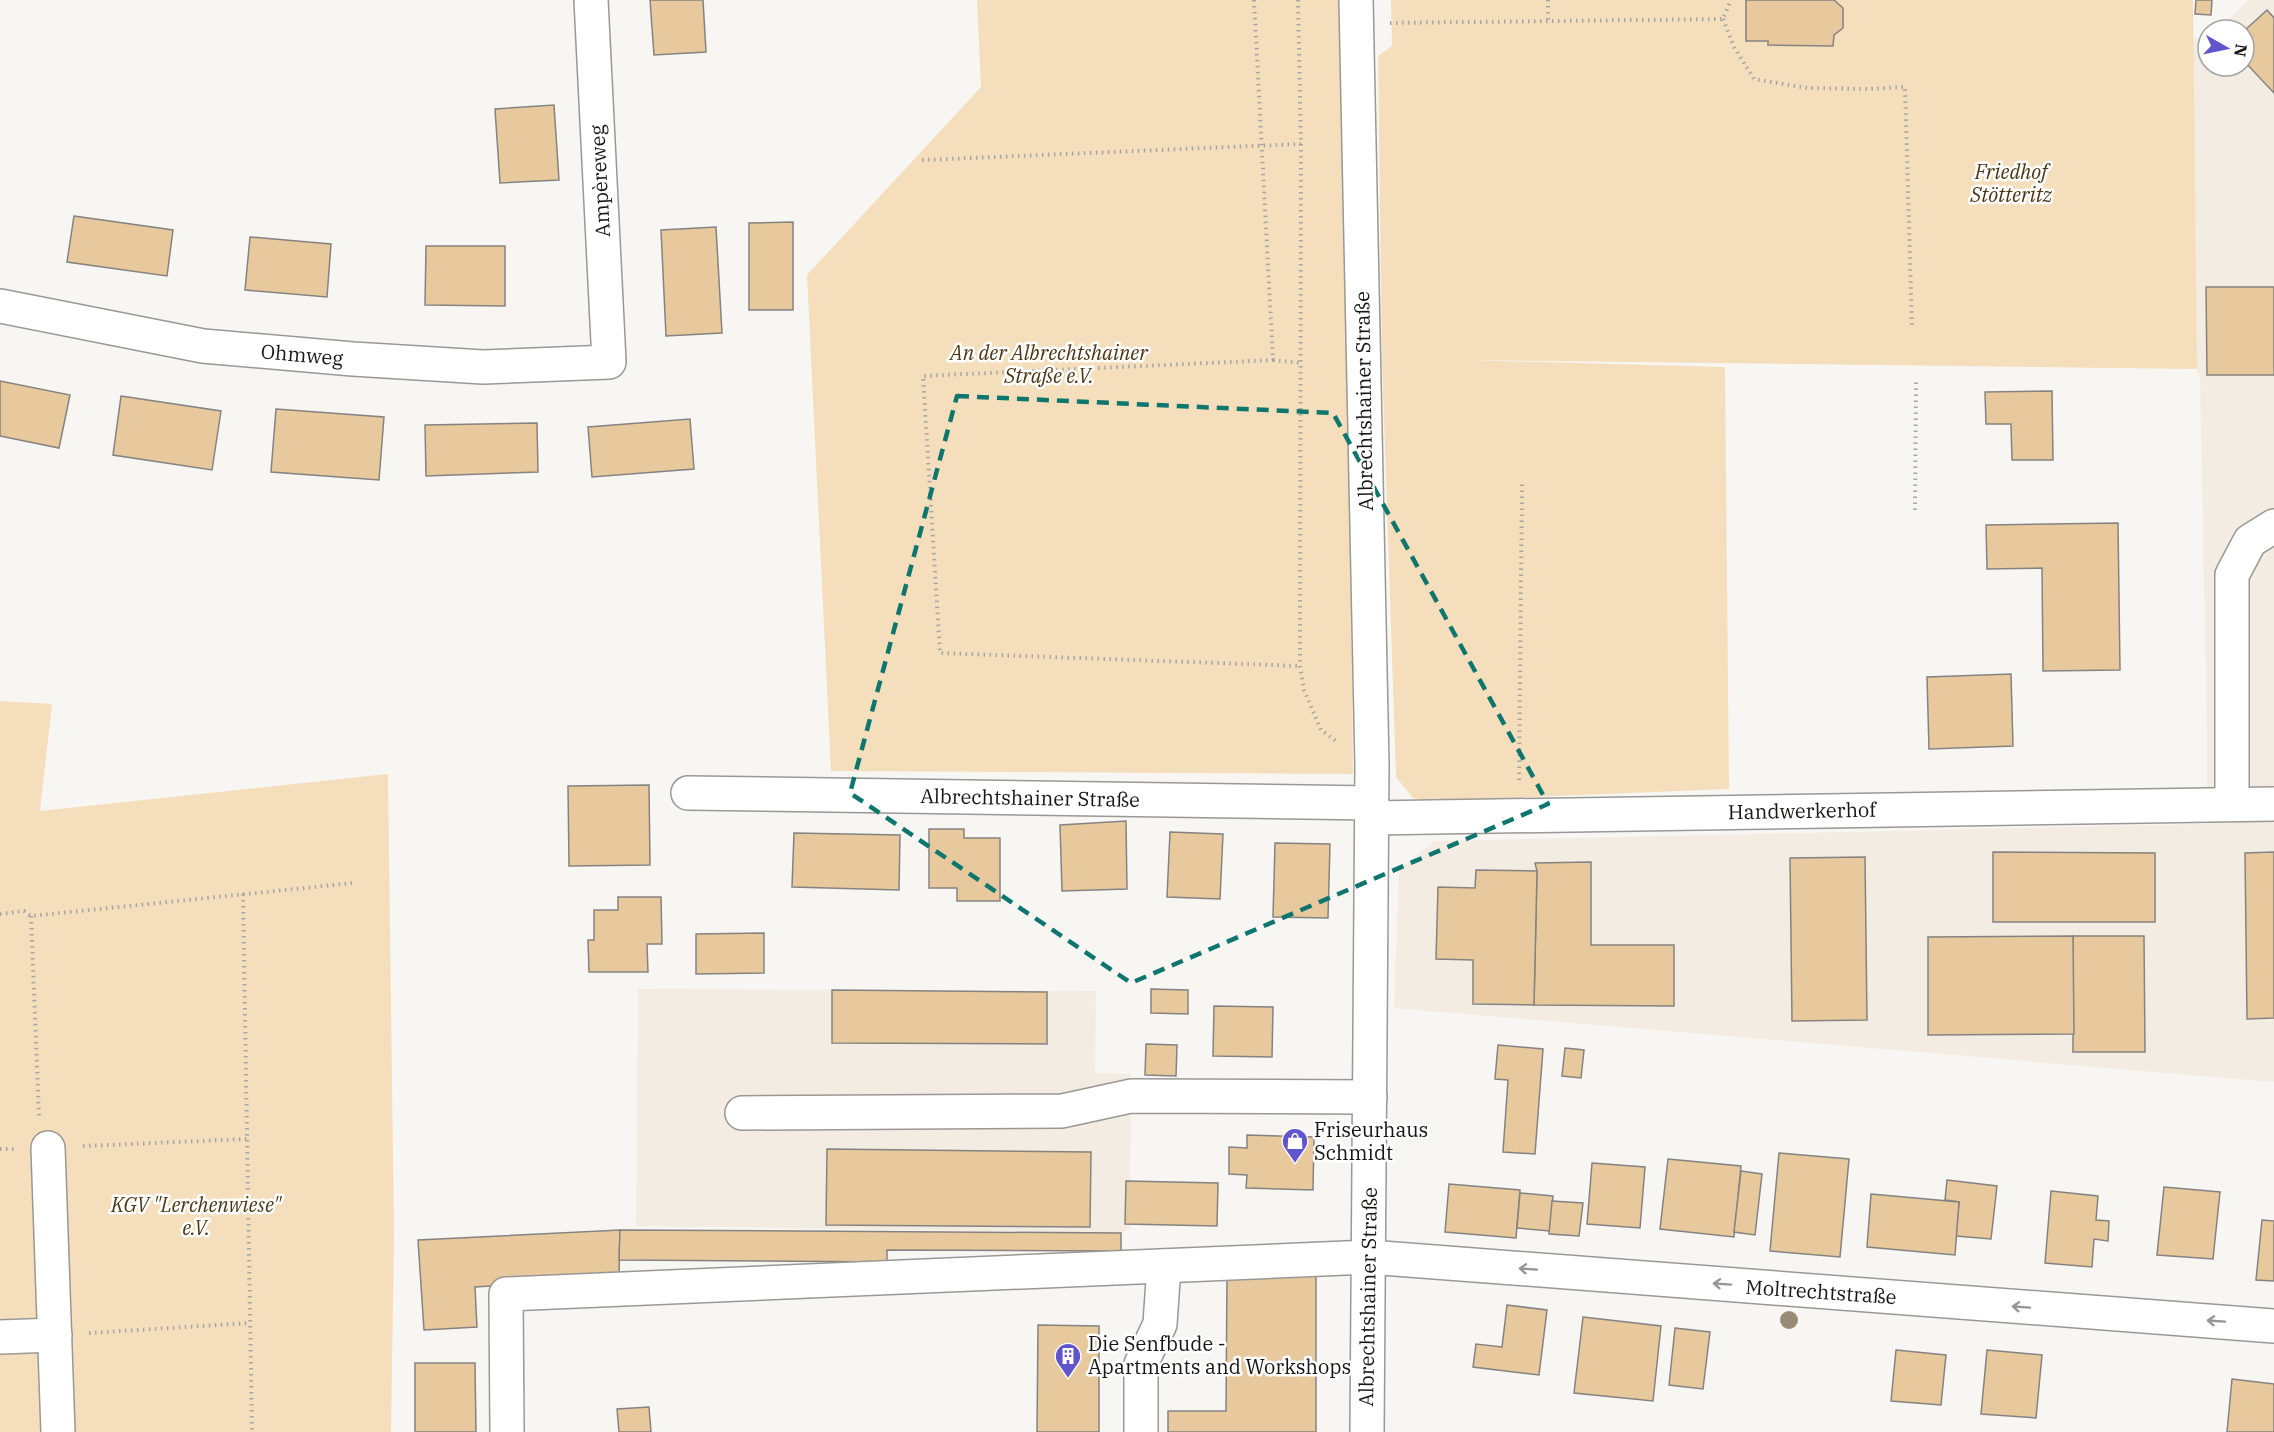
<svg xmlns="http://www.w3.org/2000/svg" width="2274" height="1432" font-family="'IBM Plex Serif',serif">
<rect width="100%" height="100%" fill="#f8f6f3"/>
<g fill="#f2ece2">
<path d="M2248,0h26v1082l-880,-74 5,-139 36,-28 772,-17v-87l-7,-358 -3,-10 -4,-331 15,1v27h36v-36h-25z"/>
<path d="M638,989l458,2 -1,82 36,1 -1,155 -9,4 -485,-7z"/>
</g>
<g fill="#f5debc">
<path d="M977,0h367l4,231 5,543 -522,-3 -24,-496 174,-188z"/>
<path d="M1391,0h802l4,369 -732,-9 260,7 4,422 -299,12 -17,-3 -17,-21 -14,-418 -4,-303 14,-10z"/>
<path d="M0,701l52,3 -12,107 348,-37 6,461 -3,197h-391z"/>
</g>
<g fill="#e7c99d" stroke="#858380" stroke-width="1.5">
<path d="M650,0h53l3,52 -52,3z"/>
<path d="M1746,0h88l9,8v20l-9,7 -1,11 -65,-1v-4h-22z"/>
<path d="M2196,0h16l-1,15 -16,-1z"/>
<path d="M2267,10l7,8v75l-30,-32v-30z"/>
<path d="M554,105l5,75 -59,3 -5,-74z"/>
<path d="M74,216l99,14 -6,46 -100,-14z"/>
<path d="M793,222v88h-44v-87z"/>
<path d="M716,227l6,106 -56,3 -5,-106z"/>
<path d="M250,237l81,7 -4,53 -82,-7z"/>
<path d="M426,246h79v60l-80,-1z"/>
<path d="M2206,287h68v88h-67z"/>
<path d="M0,381l70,14 -11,53 -59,-12z"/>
<path d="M2052,391l1,69h-41l-1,-36h-25l-1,-32z"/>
<path d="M121,396l100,15 -9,59 -99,-15z"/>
<path d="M276,409l108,8 -5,63 -108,-8z"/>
<path d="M690,419l4,50 -102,8 -4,-50z"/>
<path d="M537,423l1,49 -112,4 -1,-51z"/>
<path d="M2118,523l2,147 -77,1 -1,-103 -55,1 -1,-44z"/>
<path d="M2011,674l2,72 -84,3 -2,-72z"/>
<path d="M649,785l1,80 -81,1 -1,-80z"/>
<path d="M1126,821l1,68 -65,2 -2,-66z"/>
<path d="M929,829h35v9h36v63h-43v-13h-28z"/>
<path d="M1170,832l53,2 -3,65 -53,-2z"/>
<path d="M794,833l106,2 -1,55 -107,-3z"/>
<path d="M1275,843l55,1 -2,74 -55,-1z"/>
<path d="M1993,852l162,1v69h-162z"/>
<path d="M2274,852v166l-27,1 -2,-166z"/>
<path d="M1865,857l2,163 -75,1 -2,-163z"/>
<path d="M1591,862v83h83v61l-140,-1 3,-134 -2,-8z"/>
<path d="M1476,870l61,1 -3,134 -61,-1v-44l-37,-1 2,-72 37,1z"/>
<path d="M618,897h43l1,47h-15l1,28h-59l-1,-32h6v-30h24z"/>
<path d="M764,933v40l-68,1v-40z"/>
<path d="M2073,936h71l1,116h-72z"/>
<path d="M2073,936l1,98 -146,1v-98z"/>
<path d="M1151,989l37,1v24l-37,-1z"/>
<path d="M832,990l215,2v52l-215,-1z"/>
<path d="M1214,1006l59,1 -1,50 -59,-1z"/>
<path d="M1146,1044l31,1 -1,31 -31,-1z"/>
<path d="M1498,1045l45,4 -8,105 -32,-2 5,-72 -13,-1z"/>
<path d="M1565,1048l19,2 -3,28 -19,-2z"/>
<path d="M1247,1135l67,2 -1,53 -67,-2 1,-13 -18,-1v-27l18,1z"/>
<path d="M827,1149l264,3 -1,75 -264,-2z"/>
<path d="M1779,1153l70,6 -9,98 -70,-6z"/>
<path d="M1668,1159l73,7 -7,71 -74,-8z"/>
<path d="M1592,1163l53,4 -5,61 -53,-4z"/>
<path d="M1741,1171l21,3 -7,61 -21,-3z"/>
<path d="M1947,1180l50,6 -6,53 -35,-3 3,-34 -14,-2z"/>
<path d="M1126,1181l92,2 -1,43 -92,-2z"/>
<path d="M1449,1184l71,6 -4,48 -71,-6z"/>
<path d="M2164,1187l56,5 -7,67 -56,-4z"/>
<path d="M2051,1191l47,5 -2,24 13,1 -1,20 -14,-2 -2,28 -47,-4z"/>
<path d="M1520,1193l33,3 -3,35 -33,-3z"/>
<path d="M1871,1194l88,8 -4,53 -88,-8z"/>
<path d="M1552,1201l31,2 -4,33 -30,-2z"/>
<path d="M2262,1220l12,1v60l-18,-1z"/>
<path d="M620,1230l-1,48 -144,9 2,40 -53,3 -6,-90z"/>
<path d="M620,1230l501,3v18l-234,-1v12l-268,-2z"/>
<path d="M1227,1275h89v157h-148v-21h58z"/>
<path d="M1507,1305l40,5 -8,65 -66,-8 3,-23 26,3z"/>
<path d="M1583,1317l78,9 -8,75 -79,-8z"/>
<path d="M1038,1325l61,1v106h-62z"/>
<path d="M1675,1328l35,4 -7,57 -34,-4z"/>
<path d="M1896,1350l50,5 -5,50 -50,-4z"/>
<path d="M1987,1350l55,5 -6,63 -55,-4z"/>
<path d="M415,1363h60l1,69h-61z"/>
<path d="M2232,1379l42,5v48h-47z"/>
<path d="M649,1407l2,25h-32l-2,-23z"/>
</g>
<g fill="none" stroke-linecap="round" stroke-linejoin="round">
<g stroke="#9a9895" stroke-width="36">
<g id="minor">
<path d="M1356,0l16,765 -5,667"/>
<path d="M0,306l203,40 150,13 130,8 126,-5 -18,-362"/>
<path d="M688,793l684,10"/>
<path d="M2232,804v-229l18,-34 24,-15"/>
<path d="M1372,818l902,-14"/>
<path d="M742,1113l320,-2 69,-15 239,1"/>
<path d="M48,1148l10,284"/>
<path d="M0,1337l55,-2"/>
<path d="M507,1432l-1,-138 863,-37 905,69"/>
<path d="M1141,1432v-68l19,-40 4,-58"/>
</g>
</g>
<g stroke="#a7a6a3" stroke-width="4" stroke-dasharray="1.5 4.5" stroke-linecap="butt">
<path d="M1254,0l19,360 -350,16 17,277 360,13"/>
<path d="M1298,0l3,144 -1,522 4,24 17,40 15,11"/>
<path d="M1548,0v21"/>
<path d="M1723,19l11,28 20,32 53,9 60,1 38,-2 7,241"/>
<path d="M1390,23l333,-4 8,-19"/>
<path d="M922,160l379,-16"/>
<path d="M1273,360l28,3"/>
<path d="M1915,510l1,-132"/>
<path d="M1519,780l3,-296"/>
<path d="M243,894l9,538"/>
<path d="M0,914l24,-3 7,5 322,-33"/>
<path d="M31,916l8,200"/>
<path d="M83,1146l164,-7"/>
<path d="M0,1149h14"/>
<path d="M89,1333l161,-10"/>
</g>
<use href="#minor" stroke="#fff" stroke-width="33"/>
</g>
<circle fill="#998c77" cx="1789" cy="1320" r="9"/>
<defs><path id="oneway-shaft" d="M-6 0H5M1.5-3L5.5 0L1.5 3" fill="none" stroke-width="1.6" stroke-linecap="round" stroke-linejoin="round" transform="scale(1.5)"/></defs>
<g stroke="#979696">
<use href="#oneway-shaft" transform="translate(1528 1269) rotate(-176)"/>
<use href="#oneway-shaft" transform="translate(1722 1284) rotate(-176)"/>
<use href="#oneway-shaft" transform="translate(2021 1307) rotate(-176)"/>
<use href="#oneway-shaft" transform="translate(2216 1321) rotate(-176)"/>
</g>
<path fill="none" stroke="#0f766e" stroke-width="4.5" stroke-dasharray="12 8" stroke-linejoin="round" d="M957,396l376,17 215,391 -417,179 -281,-190z"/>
<defs>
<g id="shop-pin" transform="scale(1.35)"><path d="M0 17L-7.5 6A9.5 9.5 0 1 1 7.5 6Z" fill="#6155ce" stroke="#fff"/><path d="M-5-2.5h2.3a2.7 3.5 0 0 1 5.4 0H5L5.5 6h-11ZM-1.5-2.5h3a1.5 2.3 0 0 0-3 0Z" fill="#fff"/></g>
<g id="building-pin" transform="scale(1.35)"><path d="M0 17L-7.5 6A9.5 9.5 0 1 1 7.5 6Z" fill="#6155ce" stroke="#fff"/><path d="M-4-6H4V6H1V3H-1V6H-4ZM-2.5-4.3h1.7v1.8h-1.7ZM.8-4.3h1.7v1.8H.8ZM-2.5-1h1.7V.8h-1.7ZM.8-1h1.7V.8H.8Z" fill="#fff"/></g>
</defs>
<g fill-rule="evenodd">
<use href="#shop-pin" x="1295" y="1141"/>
<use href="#building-pin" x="1068" y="1356"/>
</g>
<g text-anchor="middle" stroke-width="5" stroke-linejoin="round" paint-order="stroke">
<g font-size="20" font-style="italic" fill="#4b3512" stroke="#fff">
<text x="2011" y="179">Friedhof<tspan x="2011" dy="23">Stötteritz</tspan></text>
<text x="1049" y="360">An der Albrechtshainer<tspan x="1049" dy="23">Straße e.V.</tspan></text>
<text x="196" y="1212">KGV "Lerchenwiese"<tspan x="196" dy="23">e.V.</tspan></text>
</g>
<g font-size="20" fill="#171615" stroke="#fff">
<text transform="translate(600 181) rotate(-93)" y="7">Ampèreweg</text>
<text transform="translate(302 355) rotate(5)" y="7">Ohmweg</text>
<text transform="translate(1364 401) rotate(-91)" y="7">Albrechtshainer Straße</text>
<text transform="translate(1030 798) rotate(1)" y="7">Albrechtshainer Straße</text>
<text transform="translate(1802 811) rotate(-1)" y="7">Handwerkerhof</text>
<text transform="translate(1821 1292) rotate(4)" y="7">Moltrechtstraße</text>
<text transform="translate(1368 1297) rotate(-89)" y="7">Albrechtshainer Straße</text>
</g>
<g font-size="20" fill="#171615" stroke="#fff" text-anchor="start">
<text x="1314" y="1137">Friseurhaus<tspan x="1314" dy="23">Schmidt</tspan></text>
<text x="1088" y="1351">Die Senfbude -<tspan x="1088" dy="23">Apartments and Workshops</tspan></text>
</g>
</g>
<g transform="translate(2226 48) rotate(99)"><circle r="28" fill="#ffffff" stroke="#a2a2a1" stroke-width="1.5"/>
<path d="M0-4.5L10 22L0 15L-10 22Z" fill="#6155ce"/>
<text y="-9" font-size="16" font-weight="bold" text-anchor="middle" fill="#171615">N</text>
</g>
</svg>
